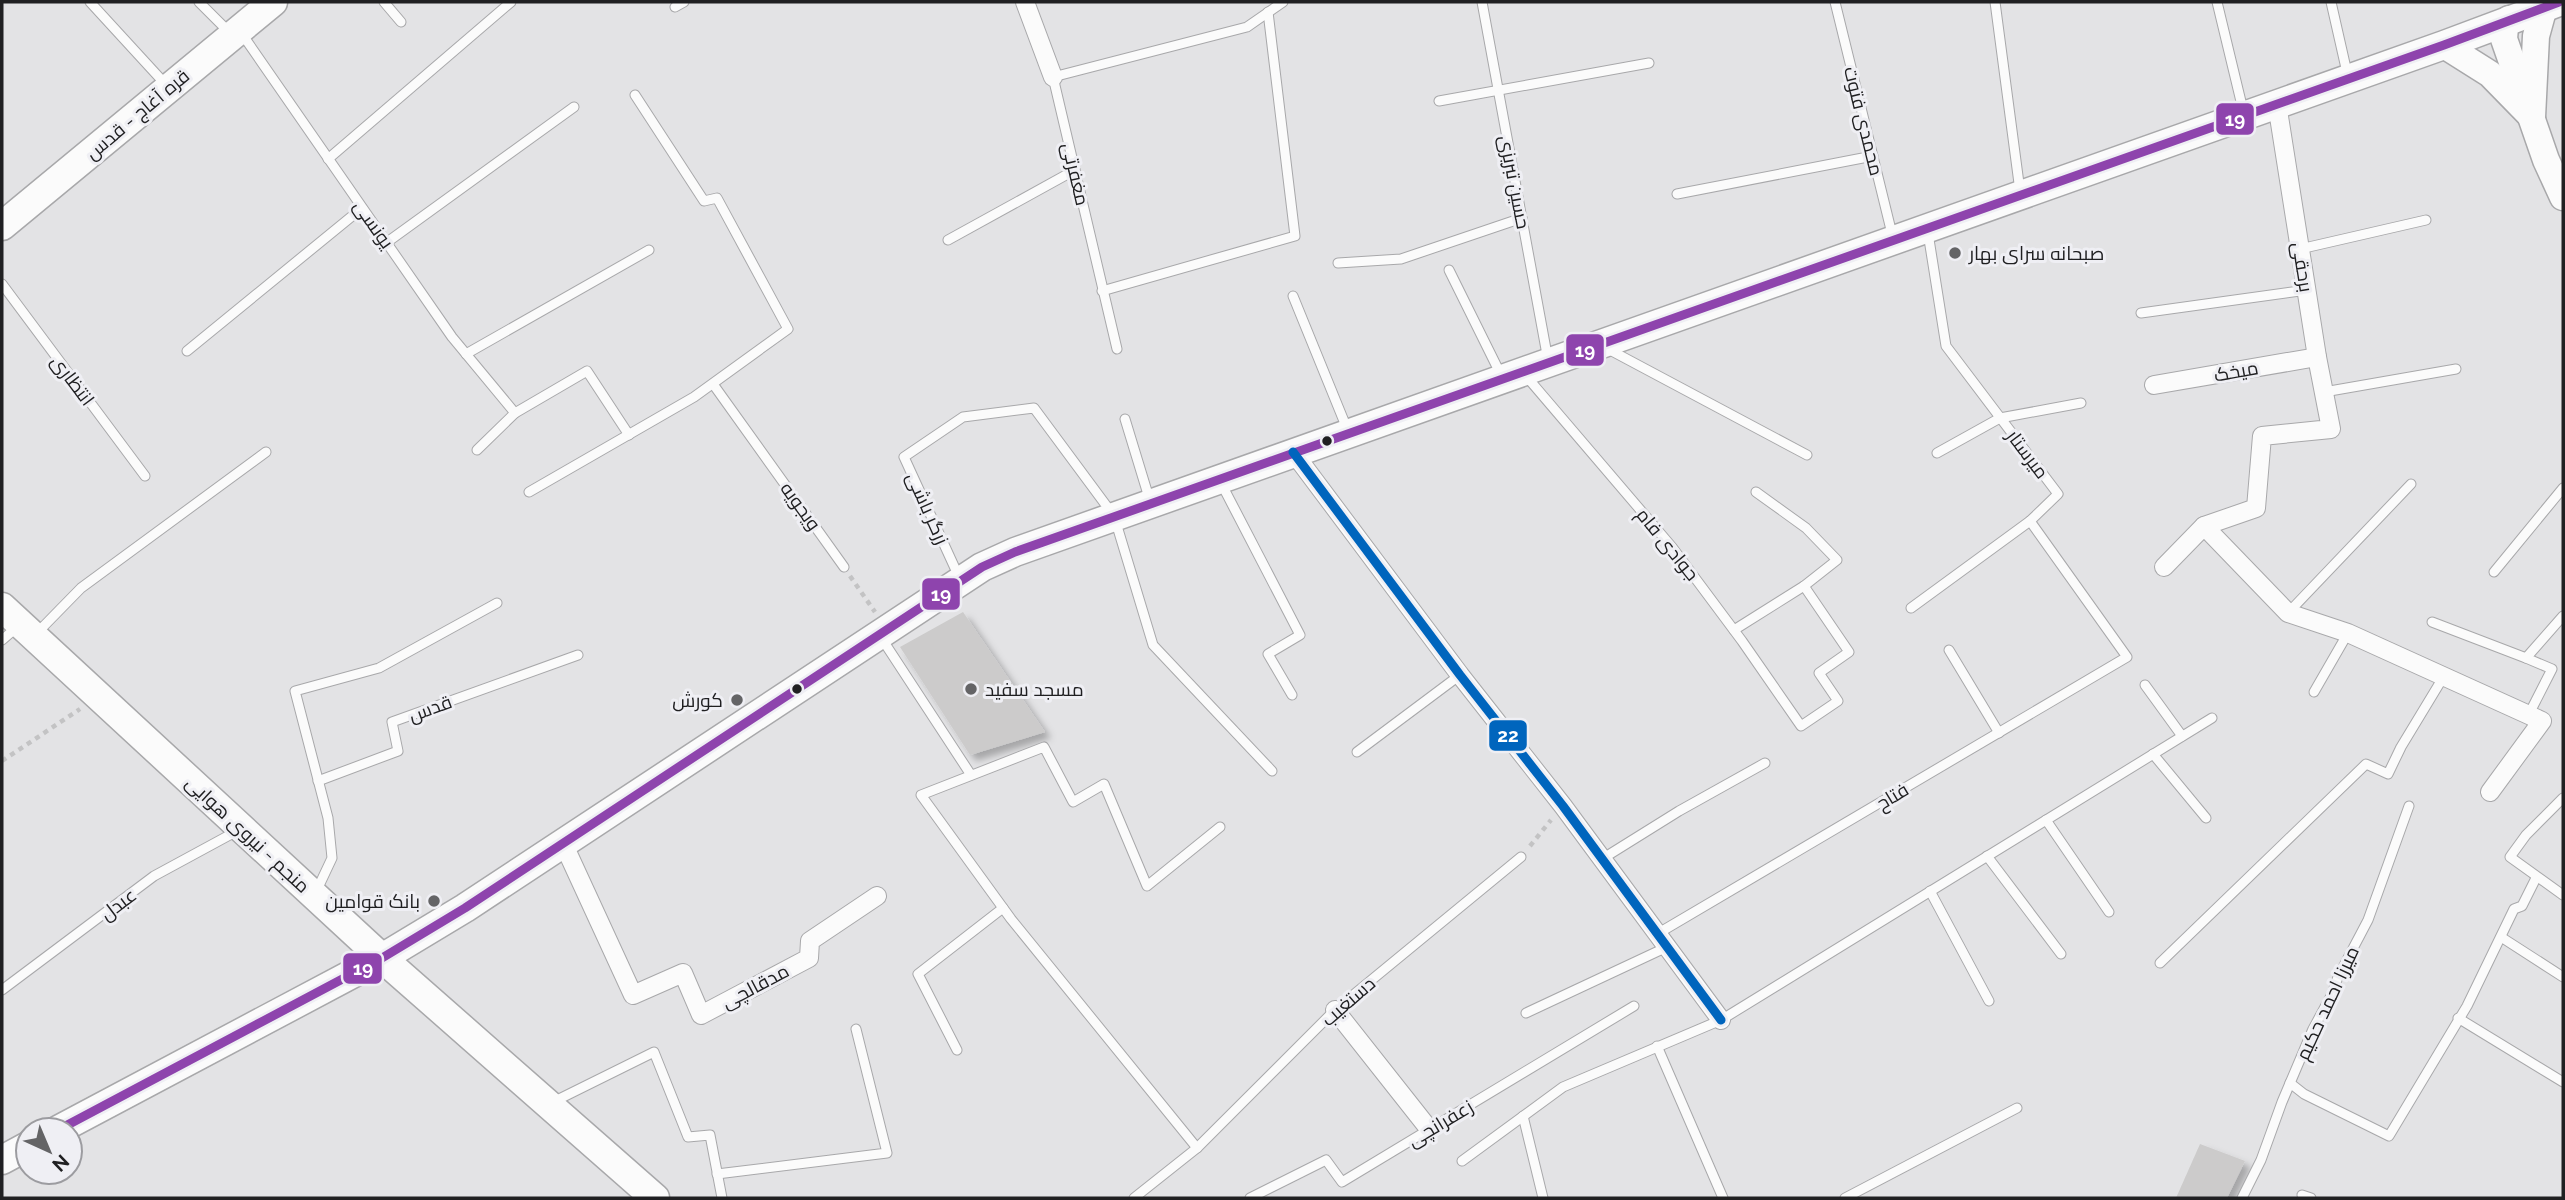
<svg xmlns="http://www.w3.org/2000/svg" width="2565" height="1200" font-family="Raleway,Cairo,sans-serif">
<defs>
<filter id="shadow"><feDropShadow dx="6" dy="6" stdDeviation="3.5" flood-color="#0004"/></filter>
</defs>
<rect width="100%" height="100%" fill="#e3e3e5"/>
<g fill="#cccbcb" filter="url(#shadow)">
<path d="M963,612l82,120 -75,23 -70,-108z"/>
<path d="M2200,1144l45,17 -18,37h-51z"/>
</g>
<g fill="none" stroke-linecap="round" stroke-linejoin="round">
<g stroke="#a8a8aa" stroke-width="11">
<g id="service">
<path d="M90,2l78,85"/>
<path d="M199,2l32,32"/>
<path d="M384,2l17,20"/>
<path d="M1482,2l66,358"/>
<path d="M1835,2l58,236"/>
<path d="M1995,2l25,189"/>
<path d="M2217,2l27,112"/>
<path d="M2331,2l17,75"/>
<path d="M675,7l9,-5"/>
<path d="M242,34l210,303 63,76"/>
<path d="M1439,101l210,-38"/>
<path d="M328,159l183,-157"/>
<path d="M1677,194l196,-38"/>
<path d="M948,240l127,-70"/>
<path d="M386,243l188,-136"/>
<path d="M2300,249l126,-29"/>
<path d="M1338,263l63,-4 121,-41"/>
<path d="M1449,270l53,107"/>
<path d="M2,284l143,192"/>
<path d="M1102,291l193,-55 -27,-224"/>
<path d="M1293,296l55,135"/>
<path d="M2141,313l166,-23"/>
<path d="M1117,349l-64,-272 194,-50 36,-25"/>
<path d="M1608,349l199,106"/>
<path d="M187,351l175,-143"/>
<path d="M466,354l183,-104"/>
<path d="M1526,376l146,171 70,94 59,85 37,-25 -19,-28 30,-21 -45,-66"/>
<path d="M713,384l131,183"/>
<path d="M2324,392l132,-23"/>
<path d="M1125,419l25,82"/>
<path d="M477,450l38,-37 72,-42 42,64"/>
<path d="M1937,453l63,-35 81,-15"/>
<path d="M1221,483l79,152 -32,19 24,41"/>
<path d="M529,492l165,-95 94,-68 -71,-131 -13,3 -69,-106"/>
<path d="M2494,572l69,-84"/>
<path d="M959,577l-55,-120 59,-40 71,-9 80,108 39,129 119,126"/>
<path d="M1911,608l119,-87"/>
<path d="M2288,613l123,-129"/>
<path d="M2432,622l94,36"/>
<path d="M1734,630l70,-44 33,-26 -31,-32 -50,-36"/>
<path d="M35,635l46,-47 185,-136"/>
<path d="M882,639l89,136"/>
<path d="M2,640l15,-13"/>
<path d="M1949,650l50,83"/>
<path d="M2145,685l37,51"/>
<path d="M2314,692l34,-59"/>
<path d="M2528,716l24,-47 -26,-11 37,-42"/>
<path d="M1357,752l103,-77"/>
<path d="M2153,754l53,64"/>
<path d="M318,781l80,-30 -6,-29 186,-67"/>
<path d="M2563,798l-37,37 -16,22 53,38"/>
<path d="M2046,820l63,92"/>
<path d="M1987,856l74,98"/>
<path d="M1602,859l77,-48 86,-48"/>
<path d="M1930,891l59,110"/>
<path d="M316,892l16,-34 -4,-40 -33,-127 84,-23 118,-65"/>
<path d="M1657,934l470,-277 -97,-136 28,-27 -112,-148 -18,-113"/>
<path d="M2501,937l62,40"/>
<path d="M2160,963l206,-199 22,10 13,-27 43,-71"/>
<path d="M2,990l152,-114 83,-45"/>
<path d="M1526,1013l141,-66"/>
<path d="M2458,1018l105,64"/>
<path d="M1657,1046l66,152"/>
<path d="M957,1050l-39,-76 85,-66"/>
<path d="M2290,1083l14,11 85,42 78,-130 47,-97 8,-3 14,-28"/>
<path d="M553,1102l101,-50 34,85 22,-2 12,63"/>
<path d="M1523,1116l20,82"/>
<path d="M1197,1148l-186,-229 -90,-124 123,-48 29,55 31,-18 43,102 73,-59"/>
<path d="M1462,1161l101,-74 158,-67 491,-302"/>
<path d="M717,1174l170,-21 -31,-124"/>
<path d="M2302,1195l9,3"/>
<path d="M1134,1198l63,-50 138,-138 186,-153"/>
<path d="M1250,1198l76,-38 16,22 292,-176"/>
<path d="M1845,1198l172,-90"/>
<path d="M2242,1198l19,-38 21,-58 31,-73 19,-35 6,-17 30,-57 41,-114"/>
</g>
</g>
<g stroke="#a8a8aa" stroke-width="20">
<g id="minor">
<path d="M1025,2l28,75"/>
<path d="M2154,385l163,-28"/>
<path d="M1293,452l167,223 103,131 158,214"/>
<path d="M2204,526l84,87 60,20 194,88 -52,71"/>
<path d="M2164,567l40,-41 52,-18 6,-72 69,-7 -14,-72 -40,-253"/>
<path d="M564,845l69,150 50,-22 18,42 108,-57 1,-17 67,-45"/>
<path d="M1335,1010l94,119"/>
</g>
</g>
<g stroke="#a8a8aa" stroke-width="29">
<g id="secondary">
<path d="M2509,19l-4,8 -1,12 42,121 17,37"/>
<path d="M2444,45l46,29 42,43 4,-81 8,-29"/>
</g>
</g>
<g stroke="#a8a8aa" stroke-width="31">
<g id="primary">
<path d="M2,226l271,-224"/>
<path d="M2,607l380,351 273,240"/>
<path d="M58,1130l324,-172 83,-50 517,-341 33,-15 1429,-507 115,-43"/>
<path d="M2,1160l26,-14"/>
</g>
</g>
<g stroke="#c3c3c4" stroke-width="4.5" stroke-dasharray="5 5" stroke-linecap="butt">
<path d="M850,576l25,36"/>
<path d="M2,761l78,-52"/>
<path d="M1530,846l21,-26"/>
</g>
<use href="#service" stroke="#fbfbfb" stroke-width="9"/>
<use href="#minor" stroke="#fbfbfb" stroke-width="18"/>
<use href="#secondary" stroke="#fbfbfb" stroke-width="26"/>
<use href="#primary" stroke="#fbfbfb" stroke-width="28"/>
<g stroke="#efeff4" stroke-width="14">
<path id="bus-1" d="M58,1130l324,-172 83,-50 517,-341 33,-15 1429,-507 115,-43"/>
</g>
<g stroke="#efeff4" stroke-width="14">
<path id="bus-2" d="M1293,452l167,223 103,131 158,214"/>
</g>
<use href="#bus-1" stroke="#8e44ad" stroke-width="9"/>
<use href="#bus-2" stroke="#0065bd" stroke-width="9"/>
</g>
<g fill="#646466" stroke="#efeff4" stroke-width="2.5">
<circle cx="1955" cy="253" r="7"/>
<circle cx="971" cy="689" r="7"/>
<circle cx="737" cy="700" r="7"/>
<circle cx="434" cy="901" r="7"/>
</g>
<g fill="#202022" stroke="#efeff4" stroke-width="2.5">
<circle cx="1327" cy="441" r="6"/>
<circle cx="797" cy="689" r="6"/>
</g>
<g text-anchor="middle" stroke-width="6" stroke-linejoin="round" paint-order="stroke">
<g font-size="19" fill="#202022" stroke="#efeff4">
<text transform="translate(137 114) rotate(-40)" y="7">قره آغاج - قدس</text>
<text transform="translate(1864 121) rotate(76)" y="7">محمدی فتوت</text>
<text transform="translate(1076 174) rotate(77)" y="7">مغفرتی</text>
<text transform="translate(1515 182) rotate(79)" y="7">حسین تبریزی</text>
<text transform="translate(374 224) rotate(55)" y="7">یونسی</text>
<text transform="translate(2303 267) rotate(81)" y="7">برحقی</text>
<text transform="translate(2236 371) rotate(-10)" y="7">میخک</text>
<text transform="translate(73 380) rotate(53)" y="7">انتظاری</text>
<text transform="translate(2028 454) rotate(53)" y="7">میرستار</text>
<text transform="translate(801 506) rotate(54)" y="7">ویجویه</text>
<text transform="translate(928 508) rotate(66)" y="7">زرگر باشی</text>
<text transform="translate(1668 544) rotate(51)" y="7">جوادی فام</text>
<text transform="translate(430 708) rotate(-20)" y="7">قدس</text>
<text transform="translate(1892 796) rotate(-31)" y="7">فتاح</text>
<text transform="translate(248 834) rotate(43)" y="7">منجم - نیروی هوایی</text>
<text transform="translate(118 904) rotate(-37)" y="7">عبدل</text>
<text transform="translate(755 986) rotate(-28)" y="7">مدقالچی</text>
<text transform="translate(1348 1001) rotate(-41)" y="7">دستغیب</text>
<text transform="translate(2327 1003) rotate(-65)" y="7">میرزا احمد حکیم</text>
<text transform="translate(1440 1123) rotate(-31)" y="7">زعفرانچی</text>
</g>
<g font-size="19" fill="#202022" stroke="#efeff4" text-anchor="start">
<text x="1969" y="260">صبحانه سرای بهار</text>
<text x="985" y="696">مسجد سفید</text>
<text x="723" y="707" text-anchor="end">کورش</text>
<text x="420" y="908" text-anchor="end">بانک قوامین</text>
</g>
</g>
<g stroke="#efeff4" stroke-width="2.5">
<rect x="2215" y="102" width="40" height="34" rx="7" fill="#8e44ad"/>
<rect x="1565" y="333" width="40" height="34" rx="7" fill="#8e44ad"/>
<rect x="921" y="577" width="40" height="34" rx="7" fill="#8e44ad"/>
<rect x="1488" y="719" width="40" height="33" rx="7" fill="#0065bd"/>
<rect x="342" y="952" width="41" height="33" rx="7" fill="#8e44ad"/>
</g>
<g font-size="19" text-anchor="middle" font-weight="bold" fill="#fff">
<text x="2235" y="126">19</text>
<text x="1585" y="357">19</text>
<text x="941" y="601">19</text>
<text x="1508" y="742">22</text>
<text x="363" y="975">19</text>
</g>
<rect width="2565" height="1200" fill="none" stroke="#202022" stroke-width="7"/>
<g transform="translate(49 1151) rotate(136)"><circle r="33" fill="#efeff4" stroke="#9c9ca0" stroke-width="2"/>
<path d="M0-5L12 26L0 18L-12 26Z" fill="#646466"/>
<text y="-10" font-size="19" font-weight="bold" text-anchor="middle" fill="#202022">N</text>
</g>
</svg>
